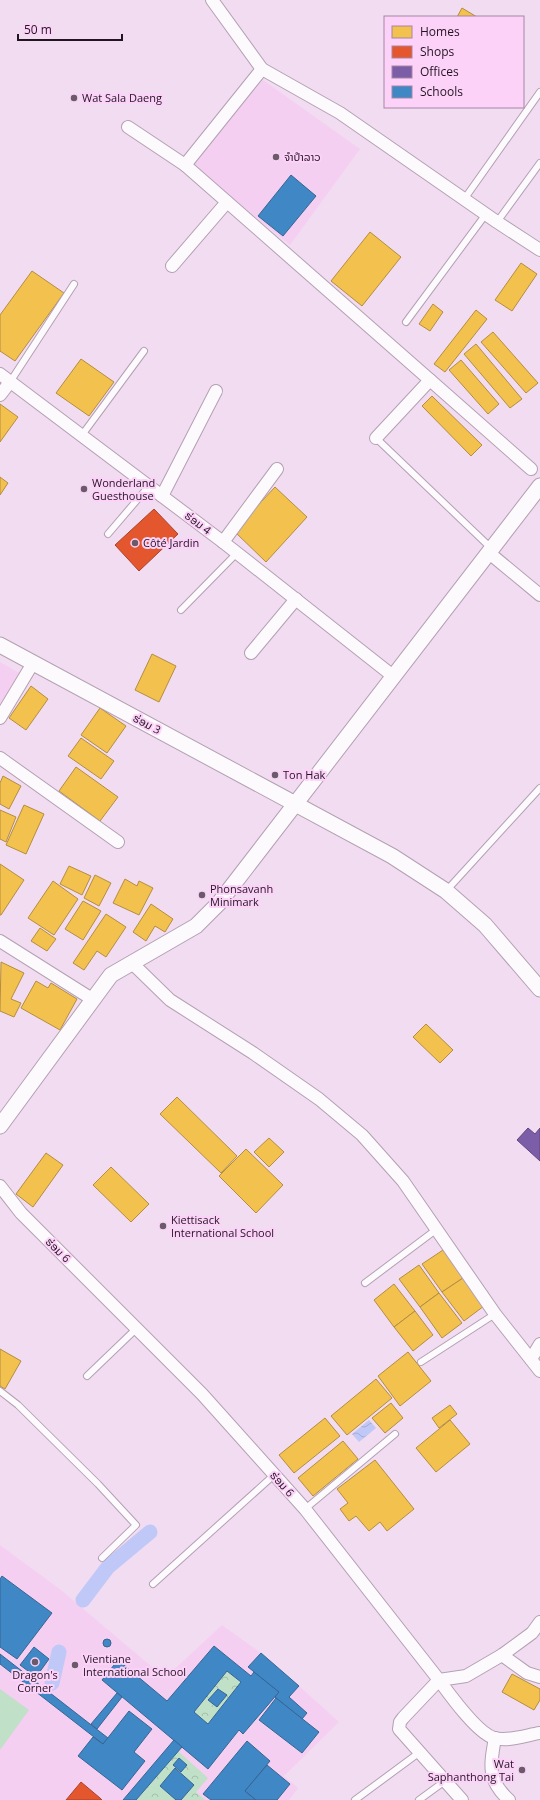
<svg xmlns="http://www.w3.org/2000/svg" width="540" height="1800" font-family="'Open Sans','Noto Sans Lao',sans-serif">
<defs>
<pattern id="park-crowns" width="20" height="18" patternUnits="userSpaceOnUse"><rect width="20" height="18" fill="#c0e0c7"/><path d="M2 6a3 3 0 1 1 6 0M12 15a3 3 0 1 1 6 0" fill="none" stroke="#a5bfab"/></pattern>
<pattern id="water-waves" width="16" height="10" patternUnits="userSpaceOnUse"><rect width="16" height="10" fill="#c0c8f7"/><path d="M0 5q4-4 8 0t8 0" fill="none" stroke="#a5abd3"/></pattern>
</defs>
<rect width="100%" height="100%" fill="#f2dcf1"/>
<g fill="#f4cff1">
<path d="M263,80l97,69 -70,96 -99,-80z"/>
<path d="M0,662l23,13 -23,41z"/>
<path d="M0,1545l61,45 104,88 57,-53 39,28 38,33 40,36 -55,54 14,12 -9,12h-289z"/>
</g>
<g fill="url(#park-crowns)">
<path d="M227,1671l14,11 -33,42 -14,-12z"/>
<path d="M178,1751l30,27 -12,14 9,8h-69z"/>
</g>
<path fill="#c0e0c7" d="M0,1689l29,21 -29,40z"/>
<path fill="url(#water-waves)" d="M369,1420l7,8 -17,14 -7,-8z"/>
<g fill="#f2c14e" stroke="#b48d40">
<path d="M462,8l15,9h-20z"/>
<path d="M370,232l31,25 -39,49 -31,-25z"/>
<path d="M521,263l16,11 -25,37 -17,-11z"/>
<path d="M32,271l32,22 -49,68 -15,-10v-36z"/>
<path d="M433,304l10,8 -13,19 -11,-7z"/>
<path d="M476,310l11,9 -42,53 -11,-8z"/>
<path d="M493,332l45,51 -12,10 -45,-51z"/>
<path d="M476,344l46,55 -12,9 -46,-54z"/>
<path d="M81,359l33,23 -25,34 -33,-23z"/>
<path d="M461,360l38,44 -11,10 -39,-44z"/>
<path d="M432,396l50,49 -11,11 -49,-50z"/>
<path d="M0,404l18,13 -18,25z"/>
<path d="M0,477l8,6 -8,12z"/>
<path d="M275,487l32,30 -41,45 -32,-31z"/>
<path d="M152,654l24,12 -17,36 -24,-12z"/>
<path d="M31,686l17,13 -22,31 -17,-12z"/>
<path d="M100,708l26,18 -19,27 -26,-18z"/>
<path d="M81,738l33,23 -13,18 -33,-23z"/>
<path d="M76,767l42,30 -18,24 -41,-30z"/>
<path d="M3,776l18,10 -12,23 -9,-5v-21z"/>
<path d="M24,805l20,9 -18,40 -20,-9z"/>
<path d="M0,810l16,7 -10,25 -6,-3z"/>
<path d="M0,864l24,16 -23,35h-1z"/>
<path d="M69,866l22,10 -9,19 -22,-11z"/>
<path d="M95,875l16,8 -12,23 -15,-8z"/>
<path d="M125,879l12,7 2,-5 14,7 -14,27 -26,-12z"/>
<path d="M53,881l25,18 -24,36 -26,-17z"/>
<path d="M83,901l18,10 -18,29 -18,-11z"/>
<path d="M151,904l22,15 -8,13 -10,-6 -9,15 -13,-9z"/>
<path d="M106,914l20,13 -20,30 -9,-6 -13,19 -11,-7z"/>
<path d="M40,928l16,11 -9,12 -16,-10z"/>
<path d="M1,962l23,11 -13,26 10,4 -7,14 -14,-6z"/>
<path d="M36,981l12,7 3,-5 26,16 -17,31 -39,-22z"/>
<path d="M426,1024l27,26 -13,13 -27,-26z"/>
<path d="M177,1097l60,59 -16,17 -61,-59z"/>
<path d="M269,1138l15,14 -15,15 -15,-15z"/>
<path d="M246,1149l37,36 -27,28 -37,-37z"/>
<path d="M46,1153l17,12 -30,42 -17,-13z"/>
<path d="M111,1167l38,37 -18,18 -38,-37z"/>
<path d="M443,1250l20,28 -21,14 -20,-28z"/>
<path d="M419,1265l20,28 -19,14 -21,-28z"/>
<path d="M463,1278l21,28 -20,15 -22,-29z"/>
<path d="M394,1284l21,27 -21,16 -20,-27z"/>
<path d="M439,1293l23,30 -20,15 -22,-31z"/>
<path d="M415,1311l18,24 -20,16 -19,-24z"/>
<path d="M0,1349l21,12 -16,28 -5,-3z"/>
<path d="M408,1352l23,29 -31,25 -22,-30z"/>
<path d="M376,1379l16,19 -45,37 -16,-19z"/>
<path d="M391,1403l12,15 -18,15 -13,-15z"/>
<path d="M450,1405l7,9 -18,14 -7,-10z"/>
<path d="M325,1418l15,18 -46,37 -15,-18z"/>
<path d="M450,1420l20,24 -34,28 -20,-24z"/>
<path d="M343,1441l15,18 -45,37 -15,-18z"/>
<path d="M375,1460l39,49 -27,22 -7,-9 -11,9 -13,-15 -7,5 -9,-12 8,-6 -11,-14z"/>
<path d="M512,1674l28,15v11l-6,10 -32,-18z"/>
</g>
<g fill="#e4572e" stroke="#aa432a">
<path d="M154,509l24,25 -39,37 -24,-26z"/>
<path d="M81,1782l19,16 2,2h-36z"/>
</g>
<path fill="#7b5ea7" stroke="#60487f" d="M528,1128l7,6 5,-6v33l-23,-21z"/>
<g fill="#3f88c5" stroke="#366594" fill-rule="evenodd">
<path d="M291,175l25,21 -33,40 -25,-20z"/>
<path d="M2,1576l50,37 -35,46 -17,-12v-68z"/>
<circle cx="107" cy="1643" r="4"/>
<path d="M214,1646l37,30 3,-4 25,20 -36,42 -4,-4 -31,39 -106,-89 16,-20 49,41zM227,1671l14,11 -33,42 -14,-12z"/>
<path d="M34,1647l15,12 -13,18 -16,-12z"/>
<path d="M261,1653l38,33 -10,11 18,16 -5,6 -27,-22 4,-5 -31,-25z"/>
<path d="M0,1654l108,84 -5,6 -103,-80z"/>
<path d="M218,1689l9,6 -10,12 -9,-7z"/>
<path d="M117,1693l5,4 -25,32 -6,-5z"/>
<path d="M276,1698l43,34 -17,21 -43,-33z"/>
<path d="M129,1711l23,18 -18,23 11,9 -23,29 -44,-34 15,-19 10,7z"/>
<path d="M174,1740l8,7 -46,53h-13z"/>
<path d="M247,1741l23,20 -25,30 11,9h-45l-8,-6z"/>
<path d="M179,1758l8,7 -6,7 -8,-7z"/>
<path d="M267,1765l23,19 -13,16h-21l-11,-9z"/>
<path d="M175,1768l19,17 -13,15h-5l-16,-14z"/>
</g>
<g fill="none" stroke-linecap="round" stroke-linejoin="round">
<g stroke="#c0c8f7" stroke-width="15">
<path d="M83,1600l25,-33 42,-35"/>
<path d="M52,1683l7,-31"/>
</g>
<g stroke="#b3a1b2" stroke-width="8">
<g id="service">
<path d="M465,198l75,-106"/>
<path d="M497,222l43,-59"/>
<path d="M406,322l80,-108"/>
<path d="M10,382l64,-98"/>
<path d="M82,435l62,-84"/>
<path d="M376,438l115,110"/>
<path d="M108,534l41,-48"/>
<path d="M181,610l56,-57"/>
<path d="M447,890l93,-102"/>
<path d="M365,1283l72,-54"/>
<path d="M421,1362l74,-48"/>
<path d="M87,1376l50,-48"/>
<path d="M0,1391l18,14 80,79 38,41 -34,33"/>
<path d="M305,1509l90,-75"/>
<path d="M153,1584l121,-109"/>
<path d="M355,1800l65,-48"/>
<path d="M419,1800l26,-19"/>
</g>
</g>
<g stroke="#b3a1b2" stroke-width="14">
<g id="minor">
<path d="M212,0l50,69 78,44 157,109 43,28"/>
<path d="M128,127l57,38 245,215 -54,58"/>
<path d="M185,165l77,-96"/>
<path d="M172,266l55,-64"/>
<path d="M0,374l223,168 170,134"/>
<path d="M430,380l101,89"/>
<path d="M0,395l10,-13"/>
<path d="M162,496l54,-105"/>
<path d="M223,542l54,-73"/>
<path d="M488,552l52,43"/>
<path d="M251,653l45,-54"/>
<path d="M0,718l33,-55"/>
<path d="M0,758l118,84"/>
<path d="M0,941l92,58"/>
<path d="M132,963l38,37 83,53 66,46 43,36 41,46 92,133 45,57"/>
<path d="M0,1186l21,27 181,181 103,115 134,171 -36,38 -3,4 -1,7 63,71"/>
<path d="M531,1359l9,-15"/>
<path d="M540,1622l-8,11 -30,22 -36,21 -27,4c11,15 38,53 55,58 14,4 33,-3 46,-5"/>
<path d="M502,1655l25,18 13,4"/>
<path d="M495,1738c-5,27 -8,42 14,62"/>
</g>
</g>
<g stroke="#b3a1b2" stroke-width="17">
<g id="tertiary">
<path d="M0,645l392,211 54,35 39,34 55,64"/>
<path d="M0,1126l111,-151 85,-49 23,-23 321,-417"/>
</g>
</g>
<use href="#service" stroke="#fdfafd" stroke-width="6"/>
<use href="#minor" stroke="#fdfafd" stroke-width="12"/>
<use href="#tertiary" stroke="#fdfafd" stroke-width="15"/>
</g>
<g fill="#6b5a6a" stroke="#fcd2f9" stroke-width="1.5">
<circle cx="74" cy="98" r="4"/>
<circle cx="276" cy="157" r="4"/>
<circle cx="84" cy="489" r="4"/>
<circle cx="135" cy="543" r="4"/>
<circle cx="275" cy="775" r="4"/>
<circle cx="202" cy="895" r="4"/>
<circle cx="163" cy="1226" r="4"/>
<circle cx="35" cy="1662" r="4"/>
<circle cx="75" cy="1665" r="4"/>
<circle cx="522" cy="1770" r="4"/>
</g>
<g text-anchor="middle" stroke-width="4" stroke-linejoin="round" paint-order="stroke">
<g font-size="11" fill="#221421" stroke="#fcd2f9" text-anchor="start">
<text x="82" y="102">Wat Sala Daeng</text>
<text x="284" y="161">ຈຳປຳລາວ</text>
<text x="92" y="487">Wonderland<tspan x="92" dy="13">Guesthouse</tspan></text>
<text x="143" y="547">Côté Jardin</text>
<text x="283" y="779">Ton Hak</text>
<text x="210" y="893">Phonsavanh<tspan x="210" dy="13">Minimark</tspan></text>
<text x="171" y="1224">Kiettisack<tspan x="171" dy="13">International School</tspan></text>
<text x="83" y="1663">Vientiane<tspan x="83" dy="13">International School</tspan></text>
<text x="35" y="1679" text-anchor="middle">Dragon's<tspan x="35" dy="13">Corner</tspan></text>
<text x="514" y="1768" text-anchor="end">Wat<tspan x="514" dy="13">Saphanthong Tai</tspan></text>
</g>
<g font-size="11" fill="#221421" stroke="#fcd2f9">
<text transform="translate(198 523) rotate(37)" y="4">ຮ່ອມ 4</text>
<text transform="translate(147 724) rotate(28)" y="4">ຮ່ອມ 3</text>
<text transform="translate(58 1250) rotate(45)" y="4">ຮ່ອມ 6</text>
<text transform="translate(282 1484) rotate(48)" y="4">ຮ່ອມ 6</text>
</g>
</g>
<rect x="384" y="16" width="140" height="92" fill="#fcd2f9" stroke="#a586a3"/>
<rect x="392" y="26" width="20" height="12" fill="#f2c14e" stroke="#a586a3"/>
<text x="420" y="36" font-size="12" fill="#221421">Homes</text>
<rect x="392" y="46" width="20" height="12" fill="#e4572e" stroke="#a586a3"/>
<text x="420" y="56" font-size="12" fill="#221421">Shops</text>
<rect x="392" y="66" width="20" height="12" fill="#7b5ea7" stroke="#a586a3"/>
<text x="420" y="76" font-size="12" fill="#221421">Offices</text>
<rect x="392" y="86" width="20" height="12" fill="#3f88c5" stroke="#a586a3"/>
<text x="420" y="96" font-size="12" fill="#221421">Schools</text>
<path d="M18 34v6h104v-6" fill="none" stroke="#221421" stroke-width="2"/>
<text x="24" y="34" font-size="12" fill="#221421" stroke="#fcd2f9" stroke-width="3" paint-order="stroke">50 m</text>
</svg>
